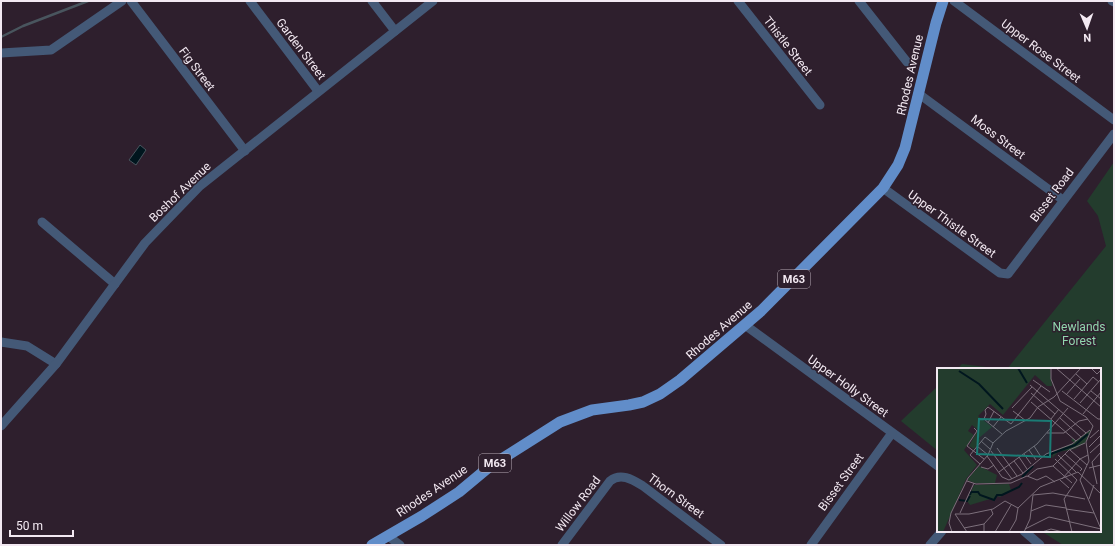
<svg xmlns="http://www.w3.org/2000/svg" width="1115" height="546" font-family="Roboto,sans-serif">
<rect width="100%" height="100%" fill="#2e1f2d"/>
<g fill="#233c2d">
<path d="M1114,162v383h-51l-22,-14h59v-162h-93l99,-123 -8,-30 -11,-15z"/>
<path d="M962,364l41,5h-46z"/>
<path d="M938,386v65l-37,-30z"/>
</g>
<path fill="#00161e" stroke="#49555e" d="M140,145l6,5 -10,15 -7,-5z"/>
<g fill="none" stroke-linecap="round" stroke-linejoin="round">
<path stroke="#49555e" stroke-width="2.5" d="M1,37l22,-11 65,-25"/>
<g stroke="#445977" stroke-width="9">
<path d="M131,1l114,150"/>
<path d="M250,1l68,90"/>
<path d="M372,1l23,30"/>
<path d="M738,1l82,104"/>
<path d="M859,1l48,61"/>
<path d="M954,1l160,119"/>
<path d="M1112,1l2,1"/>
<path d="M1,53l50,-3 71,-49"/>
<path d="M919,94l144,106"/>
<path d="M883,188l117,85 8,1 106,-140"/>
<path d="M42,222l73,62"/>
<path d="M745,325l193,141"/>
<path d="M1,342l26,4 29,18"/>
<path d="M1,426l55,-62 89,-121 55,-57 233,-185"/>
<path d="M1024,531l16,14"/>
<path d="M388,536l12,9"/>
<path d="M562,545l48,-64c11,-9 23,-1 33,5l78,59"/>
<path d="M811,545l81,-112"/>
<path d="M930,545l12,-14"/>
</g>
<path stroke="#618dc9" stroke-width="11" d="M372,545l50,-29 37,-24 30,-25 71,-45 32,-12 37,-5 14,-3 17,-8 20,-14 81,-69 122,-123 15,-23 7,-17 31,-125 7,-22"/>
</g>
<g text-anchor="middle" stroke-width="3" stroke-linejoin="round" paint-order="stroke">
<g fill="#2e1f2d" stroke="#b8acb7" stroke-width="1">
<rect x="778" y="270" width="32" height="18" rx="3"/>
<rect x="479" y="454" width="32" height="18" rx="3"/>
</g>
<g font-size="11" font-weight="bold" fill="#f3e9f2">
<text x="794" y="283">M63</text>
<text x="495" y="467">M63</text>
</g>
<g font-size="12" fill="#f3e9f2" stroke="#2e1f2d">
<text transform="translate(788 46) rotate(52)" y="4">Thistle Street</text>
<text transform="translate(301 49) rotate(53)" y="4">Garden Street</text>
<text transform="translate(1041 51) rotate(37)" y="4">Upper Rose Street</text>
<text transform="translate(197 69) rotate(53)" y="4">Fig Street</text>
<text transform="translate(910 75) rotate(-77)" y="4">Rhodes Avenue</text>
<text transform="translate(998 137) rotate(37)" y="4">Moss Street</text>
<text transform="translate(180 192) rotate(-44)" y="4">Boshof Avenue</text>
<text transform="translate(1052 195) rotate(-53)" y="4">Bisset Road</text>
<text transform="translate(952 224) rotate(36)" y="4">Upper Thistle Street</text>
<text transform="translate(719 330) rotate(-41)" y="4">Rhodes Avenue</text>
<text transform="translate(848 386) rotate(36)" y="4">Upper Holly Street</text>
<text transform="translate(841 482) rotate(-54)" y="4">Bisset Street</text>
<text transform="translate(432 491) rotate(-34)" y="4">Rhodes Avenue</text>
<text transform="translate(676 496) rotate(36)" y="4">Thorn Street</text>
<text transform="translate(578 504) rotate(-53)" y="4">Willow Road</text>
</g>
<g font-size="12" fill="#91d7ae" stroke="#2e1f2d">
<text x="1079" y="331">Newlands<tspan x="1079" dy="14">Forest</tspan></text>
</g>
</g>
<g transform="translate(937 368)">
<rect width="164" height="164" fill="#2e1f2d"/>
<path d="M0,0h113l2,18h-5l-12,-11 -32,40 -13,-11 -12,12 14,11 -13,11 1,3 -6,8 -5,-3 9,-16 -6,-5 -4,6 6,4 -10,15 13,15 -11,14 -23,53h-6zM155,61l-7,14 -10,6 -17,3 -6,6 2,-7 20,-8 -3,-3 2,-2 3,3zM42,98l18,9 -2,8h-20l-8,-3zM72,116l2,6 -11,7 -3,-1 -3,5 -4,-2 -20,6 -3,-4 7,-16z" fill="#233c2d"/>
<path fill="none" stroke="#00161e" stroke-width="2" d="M81,0l9,15M22,3l20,13 24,25M108,88l30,-11 13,-11M85,109l11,-11M33,127l1,-3h7l2,3 14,5 3,-5h5l17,-8 3,-4M22,132l8,1 3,-5"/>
<path fill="none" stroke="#7d707c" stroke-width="1" d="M114,0v11l9,22 26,16 7,9 -7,16 3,19 -9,19 21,49M119,0l45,39M154,0l6,6 4,-4M139,6l11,10M96,12l17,12M93,17l56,48M125,23l36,28h3M154,23l10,8M94,25l24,21M129,27l14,-16M137,31l19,-22 6,5M94,34l45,39M143,35l21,-24M75,40l20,-21M76,43l13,10M146,46l18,-22M123,50l21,19M114,51l8,-10M51,55l6,-12M56,59l8,-10M37,60l3,3 -10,15 17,13M110,65h17l15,-12 9,-2M65,66l-18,-15 2,-5 -1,-4 3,-3 23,17 30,-38M153,70l9,-8M44,73l9,8M40,78l11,9M97,78l7,11M152,79l12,-12M60,80l20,28M92,82l7,10M133,82l17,15M54,83l21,28M153,85l11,-10M87,86l7,10M128,86l17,15 -2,2M121,87l18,17M50,88l15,21 7,3 13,-6 24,-20 26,-10 18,-14M82,89l8,12M118,91l22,21 -13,19 8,33M77,93l9,12M43,96l-10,-9 15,-18 8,6M116,98l16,-16 16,-7M116,98l19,17M44,99l7,2 6,-4M152,100l12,-3M62,104l38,-28 31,-36M91,108l9,-7 16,-3M125,111l18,-20 8,-4M123,112l9,8M30,113l9,3 35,-1 16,-7 10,4 9,-4 9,6M160,116l-5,-22 9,-10M96,127l20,-2 32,6M152,131l5,-14M129,141l28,4M94,143l15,-6 20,3M23,145l14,-30M27,160l20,-4M88,161l24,-12 52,12M15,164l-3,-9 2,-10 17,-35 20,-23 5,-12 13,-12 24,-13 8,-11 16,-10 27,-29M30,164l-12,-18h14l24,-5 12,-8 13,7 22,-21 38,-15 23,22M47,164v-8l9,-10 -2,-5M58,164l16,-27M72,164l7,-12 2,-12M87,164l6,-13 3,-24M105,164l9,-3 12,3"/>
<path fill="#1a7c75" fill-opacity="0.15" stroke="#1a7c75" stroke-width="2" d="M42,51l72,2 -1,36 -73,-3z"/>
<rect width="164" height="164" fill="none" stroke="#f3e9f2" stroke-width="2"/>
</g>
<rect width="1115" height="546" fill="none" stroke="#f3e9f2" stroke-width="4"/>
<g transform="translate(1087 28) rotate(178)" stroke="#2e1f2d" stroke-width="3" paint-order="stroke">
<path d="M0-3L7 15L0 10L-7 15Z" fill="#f3e9f2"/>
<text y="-6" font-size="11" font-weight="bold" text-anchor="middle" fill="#f3e9f2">N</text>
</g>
<path d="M10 530v6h63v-6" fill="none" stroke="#f3e9f2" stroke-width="2"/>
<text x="16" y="530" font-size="12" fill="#f3e9f2" stroke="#2e1f2d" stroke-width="3" paint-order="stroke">50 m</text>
</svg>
